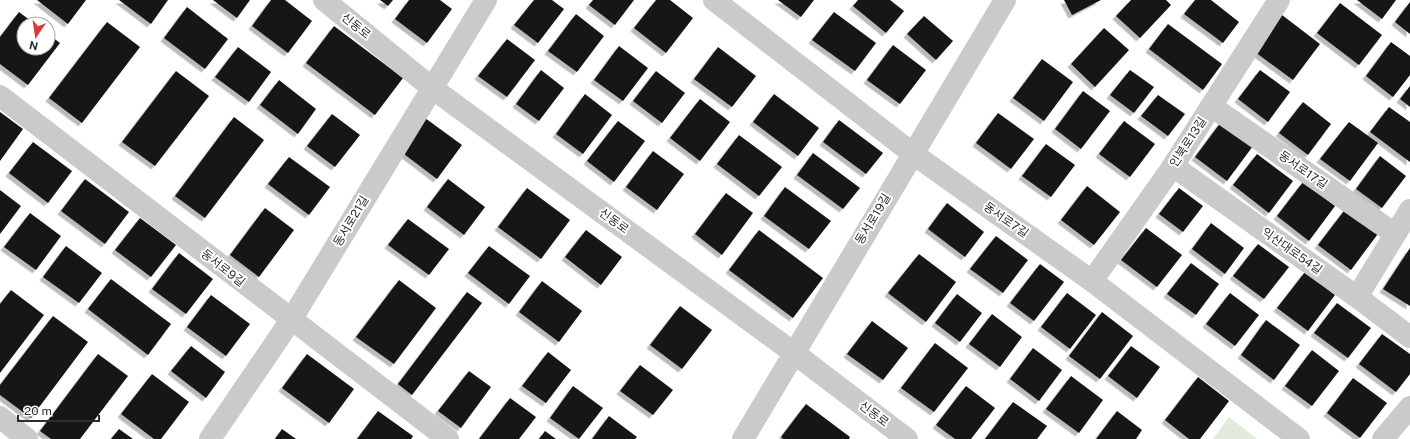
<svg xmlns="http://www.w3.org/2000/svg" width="1410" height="439" font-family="'Public Sans','Noto Sans KR',sans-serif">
<defs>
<filter id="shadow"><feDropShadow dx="-3.5" dy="3.5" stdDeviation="0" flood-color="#0004"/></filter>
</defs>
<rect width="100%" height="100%" fill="#fff"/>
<path fill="#e2eadb" d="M1229,417l28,22h-44z"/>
<g fill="#141414" filter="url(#shadow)">
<path d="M37,0h49l-18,24z"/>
<path d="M119,0h49l-17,24z"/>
<path d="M213,0h37l-13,18z"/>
<path d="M271,0h14l27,21 -24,32 -36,-27z"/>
<path d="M380,0h13l-5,6z"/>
<path d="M409,0h31l12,9 -25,34 -32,-24z"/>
<path d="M534,0h18l12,9 -26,34 -24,-18z"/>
<path d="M593,0h41l-19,25 -26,-20z"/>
<path d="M656,0h14l23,18 -27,35 -32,-25z"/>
<path d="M778,0h36l-13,17z"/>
<path d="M858,0h32l14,11 -18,22 -33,-27z"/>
<path d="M1064,0h37l-29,15z"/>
<path d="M1131,0h35l5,5 -31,33 -24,-22z"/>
<path d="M1195,0h16l28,22 -16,21 -39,-29z"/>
<path d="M1357,0h39l-14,19z"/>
<path d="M1410,2v32l-15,-12z"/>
<path d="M1340,3l42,32 -23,30 -42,-32z"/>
<path d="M187,7l41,32 -23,30 -41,-31z"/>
<path d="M19,12l16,12h-11v24h24v-14l12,9 -32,42 -28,-21v-27z"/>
<path d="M834,12l42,31 -21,28 -43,-31z"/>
<path d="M576,14l28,22 -27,36 -29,-21z"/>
<path d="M1282,15l38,29 -27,36 -38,-28z"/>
<path d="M924,16l29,25 -17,19 -29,-26z"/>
<path d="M107,22l33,25 -58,76 -33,-25z"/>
<path d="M1168,24l54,40 -19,26 -54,-41z"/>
<path d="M334,26l69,52 -28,37 -69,-52z"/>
<path d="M1104,28l25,22 -34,37 -24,-23z"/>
<path d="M507,39l28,21 -28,37 -29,-21z"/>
<path d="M1391,42l19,14v19l-17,22 -27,-21z"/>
<path d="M893,45l33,25 -26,34 -33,-24z"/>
<path d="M619,46l29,22 -25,33 -29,-21z"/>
<path d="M238,47l33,25 -22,30 -34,-25z"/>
<path d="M718,47l38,29 -24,31 -38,-28z"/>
<path d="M1042,59l31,23 -29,39 -31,-23z"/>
<path d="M541,70l23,18 -25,33 -23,-17z"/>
<path d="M1130,70l24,17 -20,26 -24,-18z"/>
<path d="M1260,70l30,22 -22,30 -30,-23z"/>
<path d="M176,71l33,25 -54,70 -33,-24z"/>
<path d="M656,71l29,22 -23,30 -29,-22z"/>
<path d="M279,80l37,29 -18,25 -38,-29z"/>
<path d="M1410,86v21l-10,-8z"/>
<path d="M1083,91l27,20 -29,38 -26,-20z"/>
<path d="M585,94l27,21 -29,39 -27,-20z"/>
<path d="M774,94l45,34 -21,28 -45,-34z"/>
<path d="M1158,95l27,19 -17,22 -27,-20z"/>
<path d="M700,99l30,23 -30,39 -30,-23z"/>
<path d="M1303,102l28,22 -23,31 -29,-22z"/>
<path d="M1389,107l21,15v40l-40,-30z"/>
<path d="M0,112l23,17 -23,32z"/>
<path d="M998,113l36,26 -23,30 -35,-26z"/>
<path d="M332,114l28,21 -25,32 -28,-21z"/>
<path d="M234,117l30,23 -59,78 -30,-22z"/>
<path d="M425,118l37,27 -25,34 -37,-28z"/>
<path d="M839,120l44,33 -17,21 -43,-32z"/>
<path d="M618,121l27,20 -31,41 -27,-21z"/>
<path d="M1124,121l31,23 -25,33 -31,-23z"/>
<path d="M1221,122l32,24 -26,35 -32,-24z"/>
<path d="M1349,122l29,21 -28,38 -30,-22z"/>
<path d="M739,135l43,32 -23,29 -42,-32z"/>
<path d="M33,142l39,29 -24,32 -39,-30z"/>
<path d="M1046,144l29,21 -24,32 -29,-21z"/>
<path d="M653,151l31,23 -27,36 -31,-23z"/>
<path d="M813,153l47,35 -17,21 -46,-34z"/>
<path d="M1257,154l36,27 -24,32 -36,-28z"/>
<path d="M1380,156l26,20 -24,32 -26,-19z"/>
<path d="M289,157l41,30 -21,28 -41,-31z"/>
<path d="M85,179l44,33 -24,32 -44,-33z"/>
<path d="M448,179l37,28 -21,28 -37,-28z"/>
<path d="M1303,182l32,24 -26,35 -32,-25z"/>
<path d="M1087,186l33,26 -26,33 -33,-25z"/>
<path d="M785,187l46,34 -22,28 -45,-33z"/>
<path d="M527,188l43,32 -29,39 -43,-32z"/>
<path d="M1179,188l24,18 -20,26 -24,-18z"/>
<path d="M0,190l21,16 -21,28z"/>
<path d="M726,193l27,20 -31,42 -27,-21z"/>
<path d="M947,203l37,29 -19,25 -37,-28z"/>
<path d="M1347,207l33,24 -29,39 -33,-25z"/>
<path d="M265,208l29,22 -35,47 -29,-22z"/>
<path d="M30,213l31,23 -25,34 -32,-23z"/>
<path d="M140,218l36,27 -25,32 -36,-27z"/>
<path d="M408,219l41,30 -20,26 -41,-30z"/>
<path d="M1211,223l33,25 -19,26 -33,-25z"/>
<path d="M1146,228l36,27 -25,32 -36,-27z"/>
<path d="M586,230l36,27 -21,28 -36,-28z"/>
<path d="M759,230l64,48 -30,40 -64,-48z"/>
<path d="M996,236l32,24 -25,33 -33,-24z"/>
<path d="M1258,244l31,23 -25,32 -31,-23z"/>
<path d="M66,246l36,27 -23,30 -36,-26z"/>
<path d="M489,246l41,30 -21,28 -41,-31z"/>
<path d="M1410,248v58l-27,-17z"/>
<path d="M179,253l34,26 -27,35 -34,-25z"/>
<path d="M919,254l37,28 -30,40 -38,-29z"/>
<path d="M1191,263l28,21 -23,31 -29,-21z"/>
<path d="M1040,264l24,18 -30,39 -24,-18z"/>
<path d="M1305,272l30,23 -27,36 -31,-23z"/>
<path d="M111,279l60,45 -23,31 -60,-46z"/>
<path d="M399,280l37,28 -42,56 -38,-27z"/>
<path d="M542,281l40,30 -23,31 -40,-30z"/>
<path d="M11,290l33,25 -44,58v-69z"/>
<path d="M467,292l15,11 -70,92 -14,-11z"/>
<path d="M1067,293l29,22 -26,34 -29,-22z"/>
<path d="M1230,293l29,22 -24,31 -29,-22z"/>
<path d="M957,294l25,19 -22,29 -25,-19z"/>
<path d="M211,295l39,29 -24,32 -39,-29z"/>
<path d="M1337,303l34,25 -23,30 -34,-25z"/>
<path d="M680,306l32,24 -30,39 -32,-24z"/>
<path d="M1102,312l31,24 -33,43 -31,-23z"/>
<path d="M992,314l30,23 -22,30 -31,-23z"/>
<path d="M53,316l35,26 -57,76 -31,-23v-10z"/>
<path d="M1266,320l34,25 -26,35 -33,-25z"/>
<path d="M872,321l36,27 -25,32 -36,-26z"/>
<path d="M1382,334l28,20v20l-14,18 -37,-28z"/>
<path d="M935,343l33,25 -34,44 -33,-24z"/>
<path d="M191,346l34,26 -19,26 -35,-27z"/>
<path d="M1131,346l29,21 -23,31 -29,-22z"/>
<path d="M1033,348l29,22 -23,31 -29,-22z"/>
<path d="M1312,350l27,21 -27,35 -27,-20z"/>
<path d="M548,352l23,18 -25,33 -24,-17z"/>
<path d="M98,354l30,22 -48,63h-29l-11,-8z"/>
<path d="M307,354l47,35 -25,34 -47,-35z"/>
<path d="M640,365l33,25 -20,25 -33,-24z"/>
<path d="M469,371l22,16 -30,41 -23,-17z"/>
<path d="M152,374l37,28 -28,37h-7l-33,-25z"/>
<path d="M1071,376l32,24 -24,33 -33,-24z"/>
<path d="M1198,377l31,24 -29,38h-11l-24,-19z"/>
<path d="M1353,378l34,25 -27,35 -33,-25z"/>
<path d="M573,386l30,22 -24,31 -29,-21z"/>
<path d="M966,386l29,22 -24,31h-16l-19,-14z"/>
<path d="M510,398l26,19 -17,22h-40z"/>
<path d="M1013,402l34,24 -10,13h-52z"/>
<path d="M806,404l44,33 -1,2h-66l-2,-2z"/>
<path d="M378,411l35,25 -2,3h-54z"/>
<path d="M1117,411l25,19 -6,9h-40z"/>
<path d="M609,416l28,21 -2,2h-43z"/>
<path d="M119,429l14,10h-22z"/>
<path d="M282,429l14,10h-21z"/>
<path d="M545,431l11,8h-17z"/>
</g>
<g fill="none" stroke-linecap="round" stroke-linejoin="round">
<g stroke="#cacaca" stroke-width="22">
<path d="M324,0l108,88 362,265 113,86"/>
<path d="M714,0l198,153 180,128 207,158"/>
<path d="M0,96l448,343"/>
<path d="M1211,106l184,128"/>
<path d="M1173,166l184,131 53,40"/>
<path d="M1092,281l81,-115 106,-166"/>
<path d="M1357,297l53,-87"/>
<path d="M0,417l27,22"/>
<path d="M210,439l81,-119 195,-320"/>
<path d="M743,439l262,-439"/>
<path d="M1383,439l27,-32"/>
</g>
</g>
<g text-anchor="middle" stroke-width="4" stroke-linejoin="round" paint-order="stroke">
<g font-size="12" fill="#2d2d2d" stroke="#fff">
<text transform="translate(356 26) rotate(39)" y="4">신동로</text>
<text transform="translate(1188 142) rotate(-57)" y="4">인북로13길</text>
<text transform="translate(1303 170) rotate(35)" y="4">동서로17길</text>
<text transform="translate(873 219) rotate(-59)" y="4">동서로19길</text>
<text transform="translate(1006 220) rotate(35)" y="4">동서로7길</text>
<text transform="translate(351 221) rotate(-59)" y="4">동서로21길</text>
<text transform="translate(614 221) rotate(36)" y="4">신동로</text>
<text transform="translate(1292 251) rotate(35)" y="4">익산대로54길</text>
<text transform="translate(223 268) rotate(38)" y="4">동서로9길</text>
<text transform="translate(874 414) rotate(37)" y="4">신동로</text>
</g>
</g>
<g transform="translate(36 36) rotate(193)"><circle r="19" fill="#ffffff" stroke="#ababab"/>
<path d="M0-3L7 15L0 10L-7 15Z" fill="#dc3b37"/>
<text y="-6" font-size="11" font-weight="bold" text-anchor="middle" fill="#2d2d2d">N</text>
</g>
<path d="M18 415v6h81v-6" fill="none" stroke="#2d2d2d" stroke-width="2"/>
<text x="24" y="415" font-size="12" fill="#2d2d2d" stroke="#ffffff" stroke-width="3" paint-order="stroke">20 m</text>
</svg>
